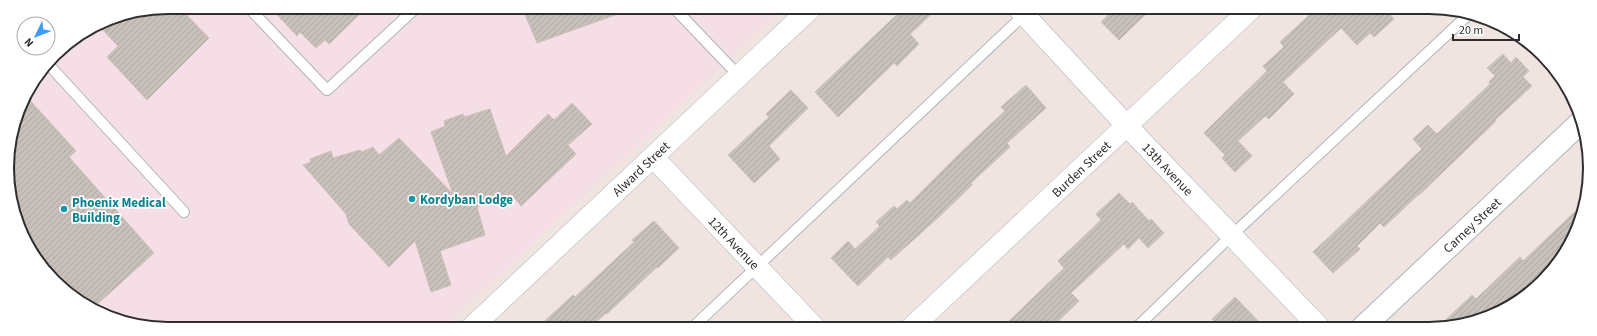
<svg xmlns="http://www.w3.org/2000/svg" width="1597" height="336" font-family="'Source Sans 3',sans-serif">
<defs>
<pattern id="building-hatch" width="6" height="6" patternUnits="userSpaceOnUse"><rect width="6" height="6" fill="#c8c0bb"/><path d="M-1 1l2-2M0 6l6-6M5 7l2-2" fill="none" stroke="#aca5a1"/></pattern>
</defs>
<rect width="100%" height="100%" fill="#f0e4e0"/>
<path fill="#f6dee6" d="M168,7l615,1 -340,320h-296l-59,-20 -41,-34 -32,-54 4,-114 35,-52 53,-35z"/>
<g fill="url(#building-hatch)" stroke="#ccc0b9">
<path d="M168,7h11l30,31 -62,62 -40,-43 11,-11 -20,-21 9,-6z"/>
<path d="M270,7h97l-38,37 -4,-4 -9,8 -16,-16 -3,4z"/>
<path d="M522,7h107v3l-92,33z"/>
<path d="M904,8h34l-28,26 9,10 -22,22 -3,-3 -56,54 -23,-25z"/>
<path d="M1115,8h37l-33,32 -18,-18z"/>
<path d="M1317,8h67l10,11 -20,18 -4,-4 -13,12 -16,-17 -58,54 11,12 -25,25 -4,-3 -27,25 14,15 -17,16 -13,-14 3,-3 -21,-22 63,-62 -4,-5 21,-19 -4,-5z"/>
<path d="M1503,54l8,9 5,-6 13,14 -6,6 9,9 -37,34 1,1 -77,74v-1l-35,33 -4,-4 -23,23 3,3 -27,24 -20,-21 109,-103 -9,-10 15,-14 9,9 53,-50 -1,-2 6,-6 -8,-8z"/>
<path d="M1026,85l20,23 -39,35 3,4 -39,36 1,2 -31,30 -50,45 -3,-3 -30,29 -27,-28 17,-17 7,8 25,-23 -4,-4 18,-16 3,3 10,-9 3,3 49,-49 46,-43 -4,-4z"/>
<path d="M791,90l17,18 -39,38 11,13 -26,24 -26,-28 41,-38 -3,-3z"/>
<path d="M26,96l50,55 -7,6 85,96 -62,56 -4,-1 -41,-34 -32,-54 -8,-62 12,-52z"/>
<path d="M572,103l20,21 -24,21 8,9 -55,52 -10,-12 -34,13 8,28 -45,16 11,34 -20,7 -16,-51 -26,26 -40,-43 -3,-10 -43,-49 8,-3 -1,-3 21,-8 2,7 27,-8 2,2 11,-5 6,8 20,-17 54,56 -22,-62 14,-6 -1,-5 19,-7 1,3 26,-8 16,47 42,-42 6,6z"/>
<path d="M1119,193l11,11 2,-2 17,19 2,-2 13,14 -16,15 -9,-10 -11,11 -4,-5 -53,49 8,8 -28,27h-49l62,-60 -6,-7 43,-41 -5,-6z"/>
<path d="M1584,203l-11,36 -19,27 -33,31 -22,16 -63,16 36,-34 4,4 44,-42 3,4z"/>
<path d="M654,221l25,27 -21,20 -1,-1 -50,47 -1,-1 -17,15h-52l36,-33 2,2 59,-55 -2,-2z"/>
<path d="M1235,297l30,31h-44l-9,-9z"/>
</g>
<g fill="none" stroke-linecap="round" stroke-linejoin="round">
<g stroke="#adb4bb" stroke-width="12">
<g id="service">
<path d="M248,7l79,83 90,-83"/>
<path d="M674,8l65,68"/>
<path d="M48,64l136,148"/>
<path d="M692,328l335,-316"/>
<path d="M1136,328l95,-92 237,-221"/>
</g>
</g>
<g stroke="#adb4bb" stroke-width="22">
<g id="minor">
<path id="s1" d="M1018,8l108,117 195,204"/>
<path id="s2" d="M653,157l162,171"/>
<path id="s3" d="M471,328l340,-320"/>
<path id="s4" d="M911,328l341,-320"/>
</g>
</g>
<g stroke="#adb4bb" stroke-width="24">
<g id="tertiary">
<path id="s5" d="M1361,329l221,-208"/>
</g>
</g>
<use href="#service" stroke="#fff" stroke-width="10"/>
<use href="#minor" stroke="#fff" stroke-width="21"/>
<use href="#tertiary" stroke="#fff" stroke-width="22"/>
</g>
<g fill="#0f9aa8" stroke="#fff" stroke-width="1.5">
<circle cx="412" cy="199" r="4"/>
<circle cx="64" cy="209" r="4"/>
</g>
<g text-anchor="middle" stroke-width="3.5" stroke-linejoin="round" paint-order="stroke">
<g font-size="13" fill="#2e2e2e" stroke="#fff">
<text dy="5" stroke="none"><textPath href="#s3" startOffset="233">Alward Street</textPath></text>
<text dy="5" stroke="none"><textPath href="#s4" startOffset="233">Burden Street</textPath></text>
<text dy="5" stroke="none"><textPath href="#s1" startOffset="220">13th Avenue</textPath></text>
<text dy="5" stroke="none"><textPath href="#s5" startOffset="152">Carney Street</textPath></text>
<text dy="5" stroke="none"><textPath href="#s2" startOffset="118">12th Avenue</textPath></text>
</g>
<g font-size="13" font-weight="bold" fill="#0d838f" stroke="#fff" text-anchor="start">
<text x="420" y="204">Kordyban Lodge</text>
<text x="72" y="207">Phoenix Medical<tspan x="72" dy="15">Building</tspan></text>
</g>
</g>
<path d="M0 0H1597V336H0ZM168 14H1429A154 154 0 0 1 1583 168V168A154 154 0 0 1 1429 322H168A154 154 0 0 1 14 168V168A154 154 0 0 1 168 14Z" fill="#fff" fill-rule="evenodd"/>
<path fill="none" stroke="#2e2e2e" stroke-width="2" d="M168 14H1429A154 154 0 0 1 1583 168V168A154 154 0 0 1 1429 322H168A154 154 0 0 1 14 168V168A154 154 0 0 1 168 14Z"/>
<g transform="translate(36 36) rotate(227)"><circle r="19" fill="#ffffff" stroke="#ababab"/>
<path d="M0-3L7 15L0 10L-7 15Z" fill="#3e9cff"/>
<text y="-6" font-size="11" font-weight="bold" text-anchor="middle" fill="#2e2e2e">N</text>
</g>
<path d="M1453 34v6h66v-6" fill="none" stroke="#2e2e2e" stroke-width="2"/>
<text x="1459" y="34" font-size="12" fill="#2e2e2e" stroke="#ffffff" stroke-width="3" paint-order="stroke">20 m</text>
</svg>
